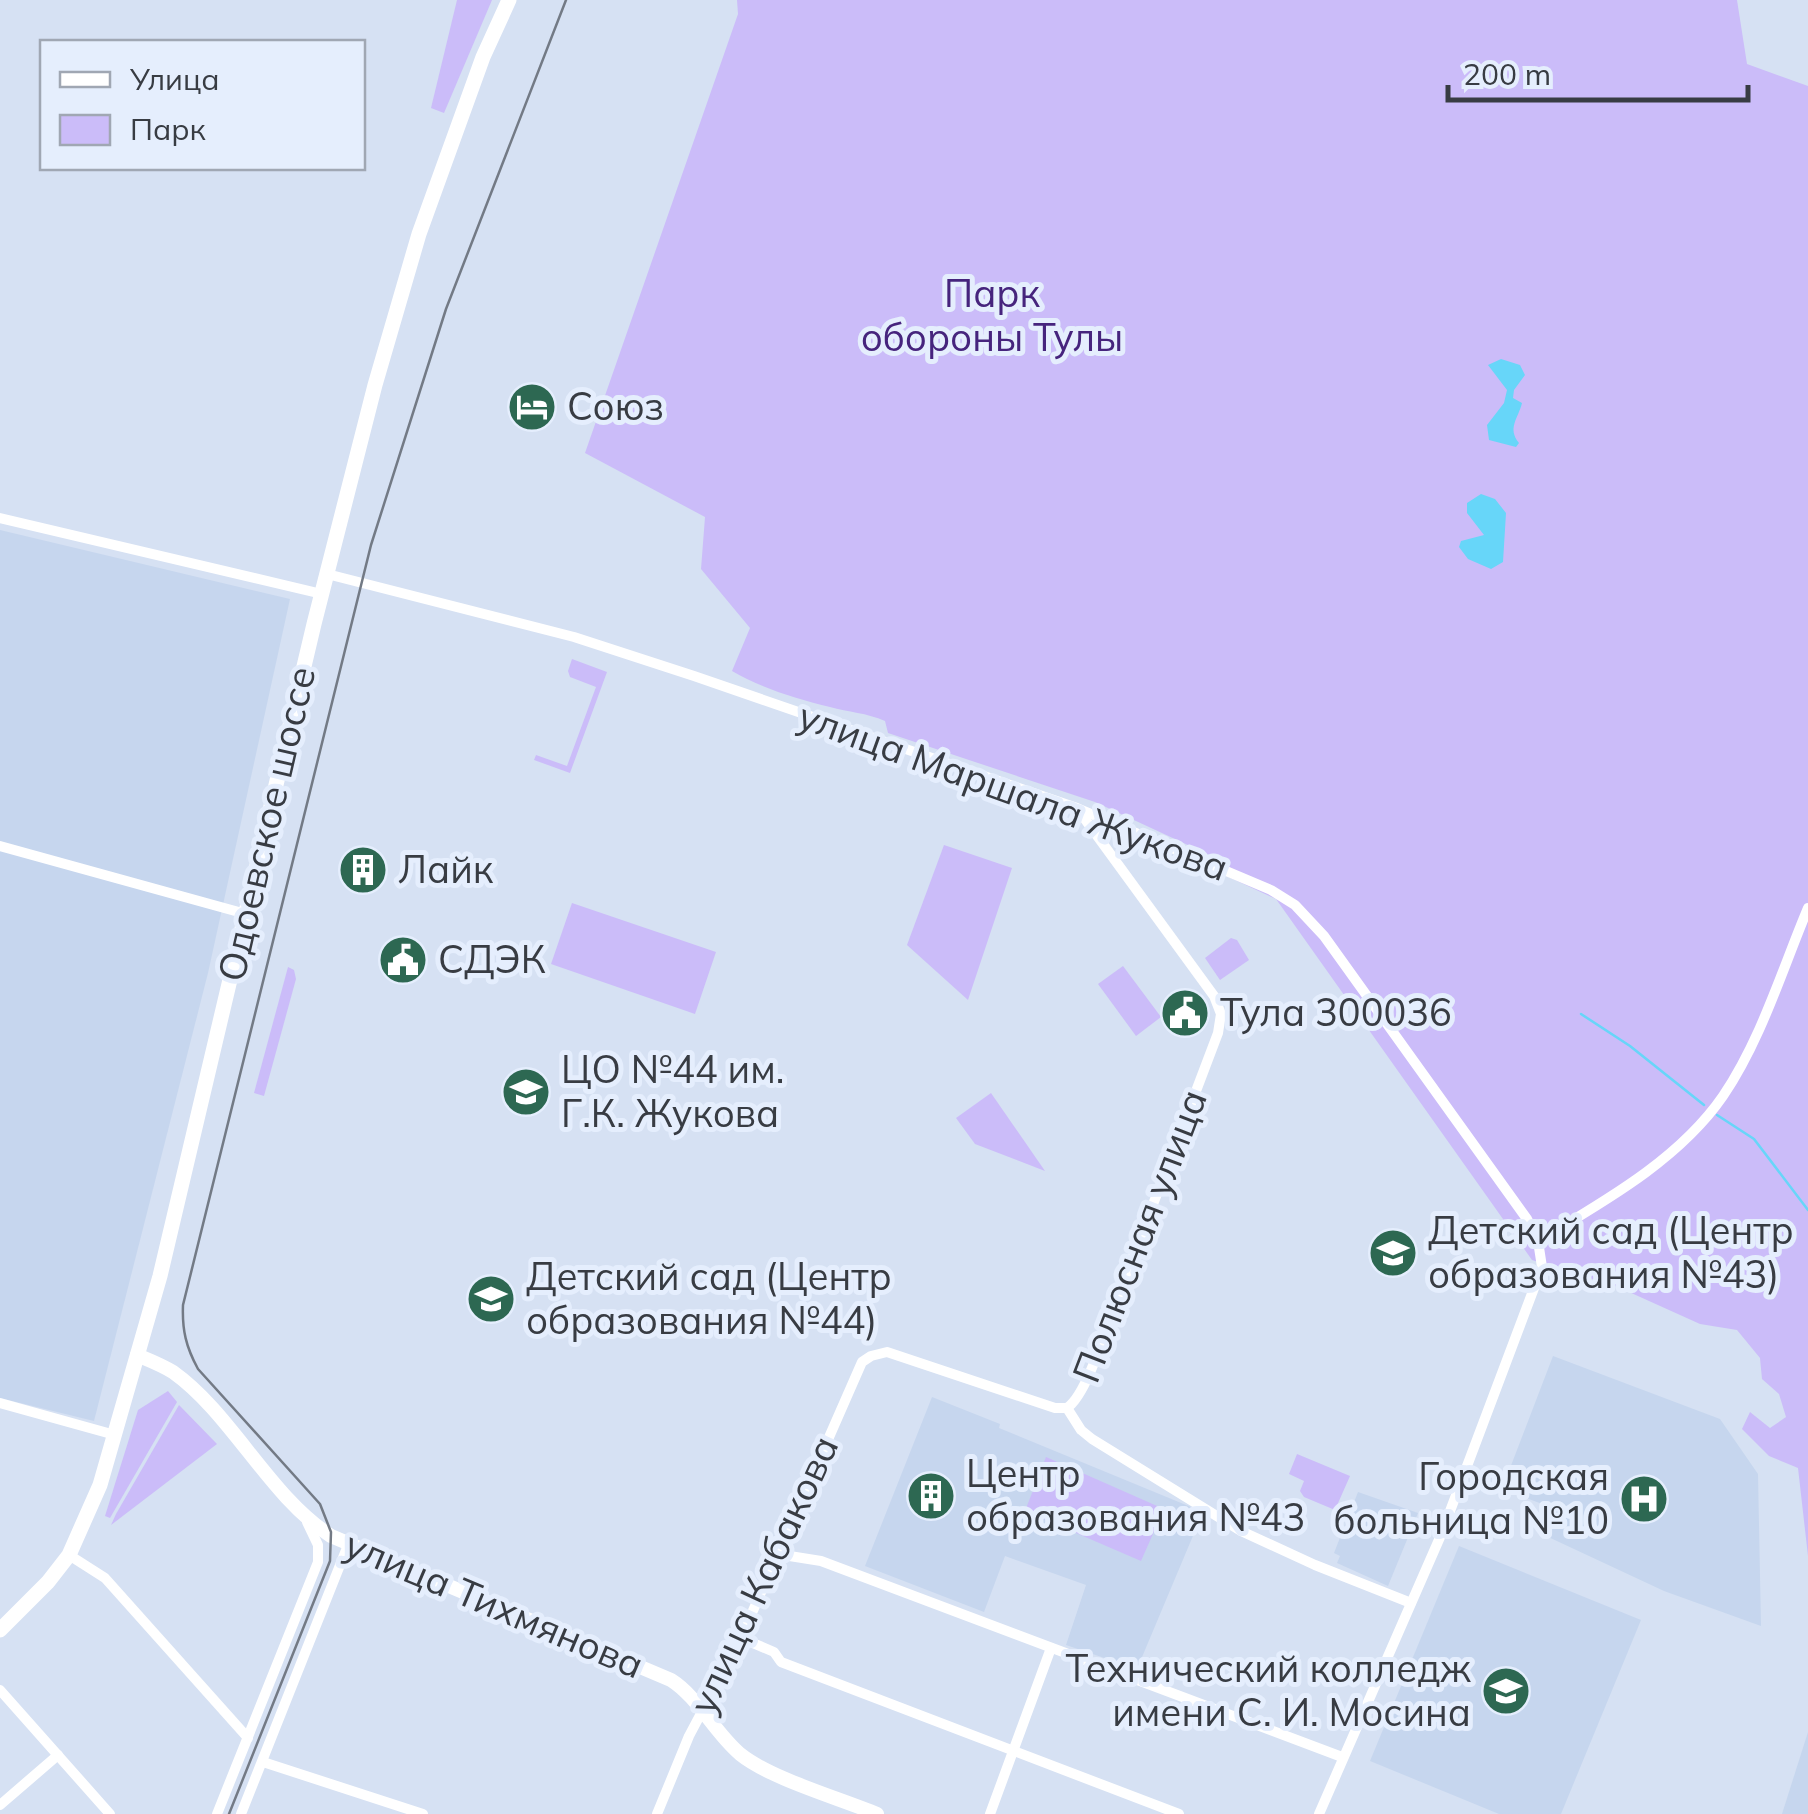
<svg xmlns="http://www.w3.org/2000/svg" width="1808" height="1814" font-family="Mulish,sans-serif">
<rect width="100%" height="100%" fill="#d6e1f3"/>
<g fill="#c6d6ee">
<path d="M0,530l290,69 -82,374 -114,448 -94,-23z"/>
<path d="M1553,1356l167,63 38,55 3,152 -97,-35 -120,-56 12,-26 -54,-20z"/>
<path d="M932,1397l68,27 -1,4 204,84 -66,157 -71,-24 20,-60 -81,-29 -21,56 -119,-46z"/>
<path d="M1358,1492l60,21 -30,73 -51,-23 3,-7 -6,-3z"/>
<path d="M1459,1546l182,74 -80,194h-62l-129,-53z"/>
<path d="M1808,1732v82h-26z"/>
</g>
<g fill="#cbbcf9">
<path d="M457,0h35l-48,113 -13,-5z"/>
<path d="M737,0h1000l10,64 61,22v1470l-10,-88 -29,-12 -27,-27 8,-17 20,16 16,-11 -7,-23 -17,-15 -2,-21 -23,-28 -37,-6 -82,-37 -86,-27 -256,-361 -56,-26 -2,-14 -123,-57 -207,-69 -3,-12c-18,-8 -37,-9 -55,-14 -33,-8 -69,-19 -98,-36l18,-43 -49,-59 4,-52 -120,-64 153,-439z"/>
<path d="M572,659l35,13 -37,101 -36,-13 2,-5 31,11 29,-79 -26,-10 -2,-6z"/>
<path d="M944,845l68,23 -44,132 -61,-55z"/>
<path d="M572,903l144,49 -21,62 -144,-50z"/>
<path d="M1231,938l6,2 12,20 -29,20 -15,-22z"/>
<path d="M1123,966l38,51 -25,19 -38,-52z"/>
<path d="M288,967l6,3 2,9 -32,117 -10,-3z"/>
<path d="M991,1093l54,78 -70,-27 -19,-26z"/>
<path d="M168,1391l9,11 -67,116 -5,-2 33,-106z"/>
<path d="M179,1405l38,39 -106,81 5,-11z"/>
<path d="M1297,1454l53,22 -15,34 -31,-13 -4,-6 4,-10 -15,-7z"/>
<path d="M1046,1457l118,52 -23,52 -116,-50z"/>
</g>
<g fill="#67d6f9">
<path d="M1501,359l19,6 5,10 -11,15 -1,8 9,5c-4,16 -15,25 -3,40l-3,4 -27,-7 -2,-15 17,-22 3,-13 -19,-25z"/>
<path d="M1481,494l14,5 11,14 -3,49 -12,7 -23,-10 -9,-12 2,-6 23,-6 -17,-22v-10z"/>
</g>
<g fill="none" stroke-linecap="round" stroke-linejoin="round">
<g stroke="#67d6f9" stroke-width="2.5">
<path d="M1581,1014l49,32 74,59"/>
<path d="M1717,1115l37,24 54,71"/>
</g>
<g stroke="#fff" stroke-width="10">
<path d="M0,518l322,76"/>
<path d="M327,574l247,63 120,39 383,132 194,82 24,15 29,31 203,283 11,22 4,26 -101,268 -122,279"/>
<path d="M0,846l246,68"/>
<path d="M1538,1241c65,-39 141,-81 185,-145 38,-56 59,-126 85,-188"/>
<path d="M0,1403l115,32"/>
<path d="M1067,1408c21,-14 40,-84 50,-110 34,-88 68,-177 101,-265l3,-19 -7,-18 -135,-185"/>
<path d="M1067,1408l14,22 11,9 149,92 74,34 96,38"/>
<path d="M777,1554l44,7 521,196"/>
<path d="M69,1555l36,23 143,160"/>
<path d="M741,1638l33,14 7,10 398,152"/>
<path d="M0,1690l110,124"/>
<path d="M263,1762l160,52"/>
<path d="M0,1805l58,-50"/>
<path d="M217,1814l101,-252v-17l-11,-23"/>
<path d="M241,1814l107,-269"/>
<path d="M657,1814l32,-78 52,-98 121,-276 9,-6 16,-4 168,56h12"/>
<path d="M990,1814l61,-166"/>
</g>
<path stroke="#fff" stroke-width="14" d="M137,1355c12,5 25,10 36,17 59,42 96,124 158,164l340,144c27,17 43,52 69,74 31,25 99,44 137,60"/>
<path stroke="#fff" stroke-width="15" d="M0,1630l48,-48 21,-27 31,-70 60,-209 154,-652 61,-239 44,-151 64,-177 26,-57"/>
<path stroke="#737a85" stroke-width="2.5" d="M229,1814l101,-253 1,-29 -11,-28 -122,-135c-12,-22 -16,-39 -15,-64l188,-760 75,-236 120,-309"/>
</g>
<defs>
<g id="hotel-disc" transform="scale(2.5)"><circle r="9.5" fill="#2d6852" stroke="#e5eefd"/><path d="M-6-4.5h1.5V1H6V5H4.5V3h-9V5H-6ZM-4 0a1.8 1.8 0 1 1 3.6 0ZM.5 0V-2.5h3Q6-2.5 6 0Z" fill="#fff"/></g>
<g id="building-disc" transform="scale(2.5)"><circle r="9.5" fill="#2d6852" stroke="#e5eefd"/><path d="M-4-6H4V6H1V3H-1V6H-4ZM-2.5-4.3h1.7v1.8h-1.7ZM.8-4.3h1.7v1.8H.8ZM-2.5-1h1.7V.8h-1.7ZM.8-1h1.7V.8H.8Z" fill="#fff"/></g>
<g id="civic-disc" transform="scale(2.5)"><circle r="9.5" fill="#2d6852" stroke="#e5eefd"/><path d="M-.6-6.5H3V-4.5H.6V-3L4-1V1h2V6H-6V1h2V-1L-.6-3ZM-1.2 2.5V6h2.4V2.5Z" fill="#fff"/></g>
<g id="school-disc" transform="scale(2.5)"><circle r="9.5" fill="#2d6852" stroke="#e5eefd"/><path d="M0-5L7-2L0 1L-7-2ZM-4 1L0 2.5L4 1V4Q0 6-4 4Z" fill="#fff"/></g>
<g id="hospital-disc" transform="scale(2.5)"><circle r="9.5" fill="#2d6852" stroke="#e5eefd"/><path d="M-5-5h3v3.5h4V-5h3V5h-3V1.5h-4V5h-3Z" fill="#fff"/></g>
<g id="university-disc" transform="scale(2.5)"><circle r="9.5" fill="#2d6852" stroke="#e5eefd"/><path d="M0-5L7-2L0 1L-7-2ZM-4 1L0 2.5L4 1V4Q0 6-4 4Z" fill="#fff"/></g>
</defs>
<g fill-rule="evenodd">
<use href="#hotel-disc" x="532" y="407"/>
<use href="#building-disc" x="363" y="870"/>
<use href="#civic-disc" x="403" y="960"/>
<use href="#civic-disc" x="1185" y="1013"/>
<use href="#school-disc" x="526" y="1092"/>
<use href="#school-disc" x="1393" y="1253"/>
<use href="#school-disc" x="491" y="1299"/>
<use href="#building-disc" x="931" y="1496"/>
<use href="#hospital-disc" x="1644" y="1499"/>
<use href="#university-disc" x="1506" y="1691"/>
</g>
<g text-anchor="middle" stroke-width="10" stroke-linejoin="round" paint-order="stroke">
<g font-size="38" fill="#46247d" stroke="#e5eefd">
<text x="992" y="307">Парк<tspan x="992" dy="44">обороны Тулы</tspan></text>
</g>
<g font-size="38" fill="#383c43" stroke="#e5eefd" text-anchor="start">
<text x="567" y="420">Союз</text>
<text x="398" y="883">Лайк</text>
<text x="438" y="973">СДЭК</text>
<text x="1220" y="1026">Тула 300036</text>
<text x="561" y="1083">ЦО №44 им.<tspan x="561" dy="44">Г.К. Жукова</tspan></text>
<text x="1428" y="1244">Детский сад (Центр<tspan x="1428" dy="44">образования №43)</tspan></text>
<text x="526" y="1290">Детский сад (Центр<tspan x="526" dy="44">образования №44)</tspan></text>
<text x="966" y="1487">Центр<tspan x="966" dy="44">образования №43</tspan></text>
<text x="1609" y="1490" text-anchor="end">Городская<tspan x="1609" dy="44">больница №10</tspan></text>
<text x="1471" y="1682" text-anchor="end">Технический колледж<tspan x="1471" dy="44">имени С. И. Мосина</tspan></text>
</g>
<g font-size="38" fill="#383c43" stroke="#e5eefd">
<text transform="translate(1013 792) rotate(20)" y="13">улица Маршала Жукова</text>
<text transform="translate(267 824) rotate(-77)" y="13">Одоевское шоссе</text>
<text transform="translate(1140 1236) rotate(-69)" y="13">Полюсная улица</text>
<text transform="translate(764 1575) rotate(-65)" y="13">улица Кабакова</text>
<text transform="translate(494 1605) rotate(23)" y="13">улица Тихмянова</text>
</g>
</g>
<rect x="40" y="40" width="325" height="130" fill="#e5eefd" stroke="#a0a7b3" stroke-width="2.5"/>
<rect x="60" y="72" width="50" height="15" fill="#ffffff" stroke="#a0a7b3" stroke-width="2.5"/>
<text x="130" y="90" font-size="30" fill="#383c43">Улица</text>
<rect x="60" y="115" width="50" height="30" fill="#cbbcf9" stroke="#a0a7b3" stroke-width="2.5"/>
<text x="130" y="140" font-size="30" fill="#383c43">Парк</text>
<path d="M1448 85v15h300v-15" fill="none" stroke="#383c43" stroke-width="5"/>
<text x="1463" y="85" font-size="30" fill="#383c43" stroke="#e5eefd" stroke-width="8" paint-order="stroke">200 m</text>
</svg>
